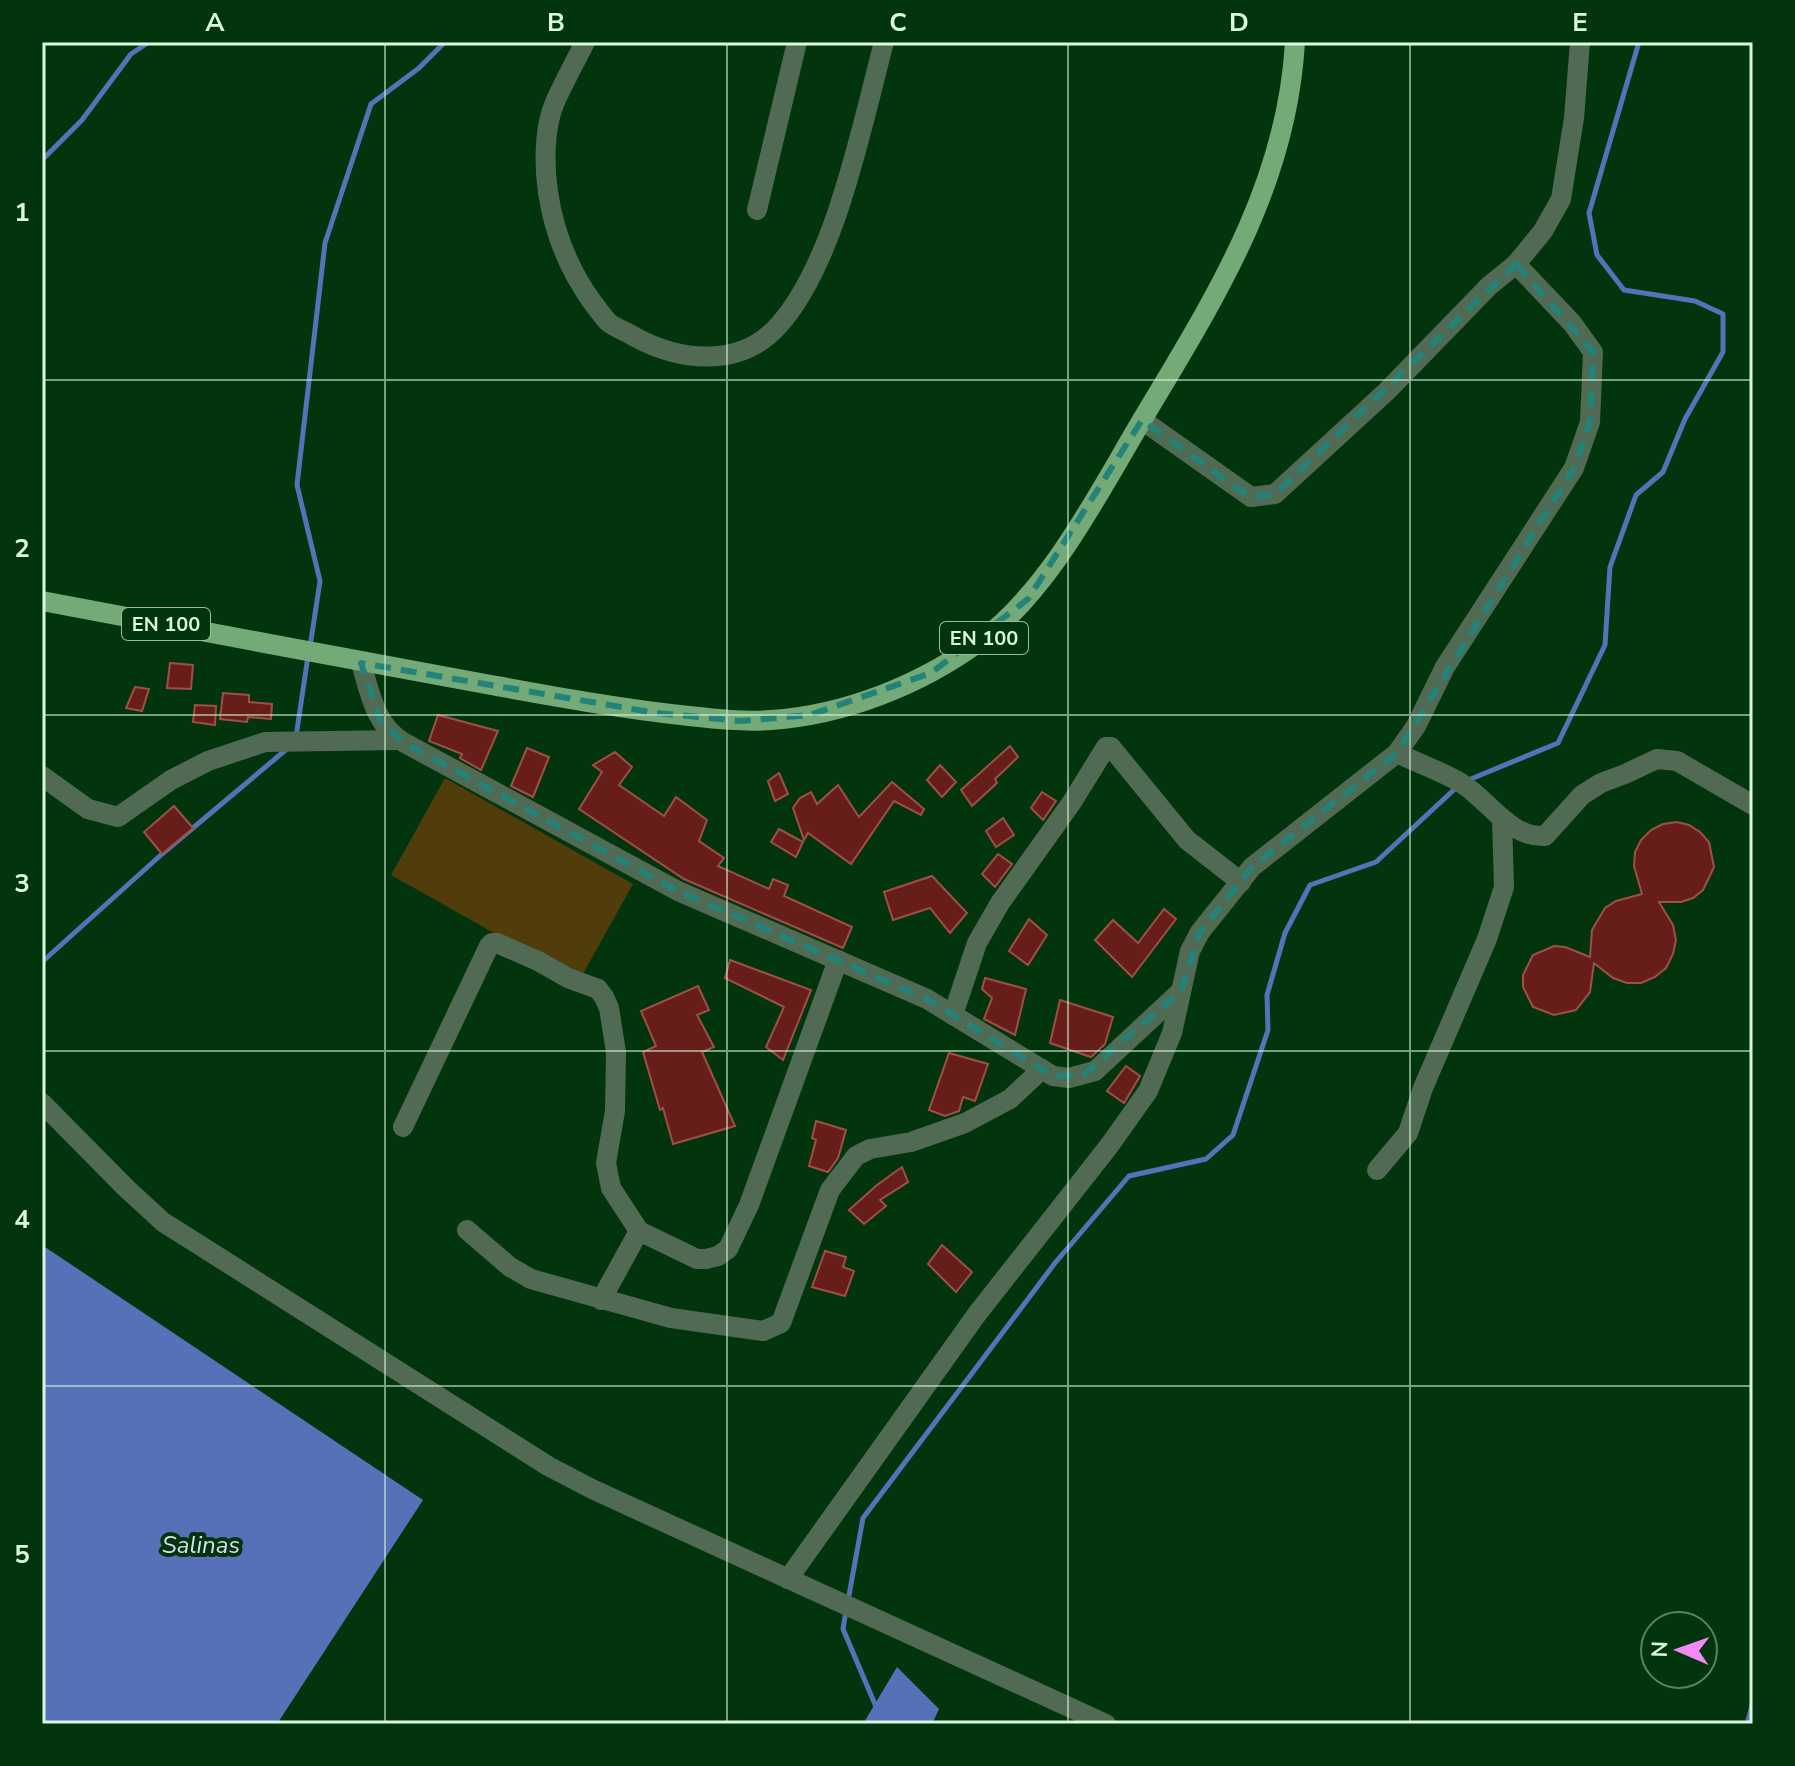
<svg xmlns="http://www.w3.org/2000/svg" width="1795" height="1766" font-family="'Nunito Sans',sans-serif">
<rect width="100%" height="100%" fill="#02350d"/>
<path fill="#513d0b" d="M445,778l188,106 -54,97 -188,-106z"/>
<g fill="#5671b7">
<path d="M42,1245l381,255 -146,224h-235z"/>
<path d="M897,1667l42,42 -7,15h-69z"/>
</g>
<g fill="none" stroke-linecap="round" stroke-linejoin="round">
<g stroke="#5671b7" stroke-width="5">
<path d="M42,160l40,-40 49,-66 18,-12"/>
<path d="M310,647l10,-66 -23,-96 28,-242 46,-139 48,-36 26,-26"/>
<path d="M296,737l12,-81"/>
<path d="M1466,781l92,-38 47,-98 5,-78 26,-72 27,-23 22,-53 38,-67v-38l-28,-13 -71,-11 -27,-35 -8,-42 50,-171"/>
<path d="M42,962l120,-108 126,-106"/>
<path d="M848,1601l15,-83 192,-255 74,-87 77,-17 27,-24 35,-105 -1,-35 18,-62 25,-48 66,-23 82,-76"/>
<path d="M846,1611l-3,18 34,80"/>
<path d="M1747,1724l6,-22"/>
</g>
</g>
<g fill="#671e1b" stroke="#9d4f48" stroke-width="2">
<path d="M170,663l23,2 -2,24 -24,-1z"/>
<path d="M135,687l14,2 -7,22 -16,-3z"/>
<path d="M223,693l26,2v7l23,2 -1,15 -23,-2 -1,5 -27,-3z"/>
<path d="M195,705l21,1 -1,19 -22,-3z"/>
<path d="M438,715l60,16 -17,39 -21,-12 2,-4 -33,-13z"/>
<path d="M1010,746l8,11 -23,22 2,4 -25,23 -11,-16z"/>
<path d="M527,748l22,9 -16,40 -22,-11z"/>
<path d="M615,752l17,15 -13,18 45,31 12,-19 31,23 -8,21 25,17 -6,8 51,23 4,-10 15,6 -4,11 68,31 -9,21 -159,-69 -105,-70 23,-37 -9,-7z"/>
<path d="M940,765l16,17 -14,15 -15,-17z"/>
<path d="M779,773l9,21 -13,7 -7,-20z"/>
<path d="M892,782l32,27 -3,6 -27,-14 -43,63 -43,-31 -4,7 -11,-32 7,-10 11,-6 6,12 21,-19 21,32z"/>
<path d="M1042,792l14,9 -13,19 -12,-12z"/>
<path d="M174,806l19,22 -31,26 -18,-22z"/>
<path d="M1003,818l11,17 -18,12 -10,-16z"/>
<path d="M1677,822l12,3 11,7 9,10 5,25 -11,23 -10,8 -12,4h-22l14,23 3,15 -3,14 -7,14 -11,9 -14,6h-14l-14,-5 -19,-15 -4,29 -14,18 -22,5 -21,-8 -10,-20v-12l10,-20 21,-9 11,1 25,10 2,-27 13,-22 11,-7 26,-7 -8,-28 1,-14 6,-12 10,-10 12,-6z"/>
<path d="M779,829l24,13 -7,15 -25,-15z"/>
<path d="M998,854l14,10 -17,23 -13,-13z"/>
<path d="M932,876l35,37 -17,20 -20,-25 -37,12 -9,-28z"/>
<path d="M1164,909l12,10 -44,58 -37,-37 18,-20 25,23z"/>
<path d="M1029,919l18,16 -19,30 -19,-14z"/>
<path d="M730,960l81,30 -28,70 -17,-13 18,-40 -59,-29z"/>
<path d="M985,978l41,11 -11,46 -31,-16 8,-21 -10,-9z"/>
<path d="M698,986l11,24 -12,5 17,32 -12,5 33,74 -62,18 -10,-36 -3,2 -17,-58 13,-6 -15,-35z"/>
<path d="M1060,1000l53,17 -8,27 -14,13 -41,-14z"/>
<path d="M949,1053l39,11 -13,37 -12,-4 -4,14 -14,5 -16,-6z"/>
<path d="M1126,1066l14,10 -16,27 -17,-12z"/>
<path d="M816,1121l30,9 -8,28 -10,14 -19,-6 7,-26 -4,-2z"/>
<path d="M902,1167l6,15 -28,18 6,6 -22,18 -15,-14 28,-25z"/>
<path d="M942,1245l30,27 -16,20 -28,-28z"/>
<path d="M825,1251l21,6 -3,10 11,4 -9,25 -33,-9z"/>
</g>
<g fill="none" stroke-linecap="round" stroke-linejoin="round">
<g stroke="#516a53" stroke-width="20">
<path d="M585,42c-10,20 -21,40 -30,60 -11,25 -11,63 -7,90 6,41 21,78 45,111 5,6 10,14 15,19 7,6 19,10 27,15 46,25 106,31 144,-12 57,-64 83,-201 105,-283"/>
<path d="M757,210l40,-168"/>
<path d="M1142,420l109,77 24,-3 112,-103 102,-105 27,-22 27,-33 18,-32 13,-81 6,-76"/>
<path d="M361,663c9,30 14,62 42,79l275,149 249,108 126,77 16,2 26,-7 86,-80"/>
<path d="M1397,753l19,-27 29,-59 129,-199 16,-46 3,-70 -21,-29 -56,-59"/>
<path d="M42,776l46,33 30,8 53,-37 37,-19 57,-19 133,-2"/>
<path d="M953,1015l24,-72 23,-40 72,-101 34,-55h5l76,93 54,42"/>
<path d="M42,1103l84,85 37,34 385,244 44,23 514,235"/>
<path d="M403,1127l86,-181 3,-3h5l41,18 30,17 30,11 6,8 5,11 7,44 -1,59 -9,52 5,25 28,43 58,28h9l12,-3 10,-7 21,-44 89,-245"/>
<path d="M1377,1170l31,-37 15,-45 64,-149 17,-52 -2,-69"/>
<path d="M467,1230l43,37 21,12 140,39 92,13 18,-8 49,-133 26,-34 14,-7 41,-7 54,-19 45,-24 32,-30"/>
<path d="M601,1300l38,-69"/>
<path d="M788,1579l189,-265 132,-168 39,-55 24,-58 18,-82 10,-19 52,-65 145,-114c20,10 46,19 64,30 28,17 48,55 84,53l37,-41 19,-12 24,-9 32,-15 20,2 76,44"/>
</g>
<path stroke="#74a978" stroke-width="20" d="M42,601c150,28 299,57 449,84 66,12 131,24 198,31 27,3 55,6 82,4 74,-5 149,-35 208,-78 71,-51 121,-152 166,-227 71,-119 142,-230 150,-373"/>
</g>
<path fill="none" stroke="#238379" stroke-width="6" stroke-dasharray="16 10" stroke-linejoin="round" d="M1516,264l77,88 -3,70 -16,46 -177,285 -145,114 -52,65 -19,59 -98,84 -30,1 -126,-77 -249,-108 -275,-149 -23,-22 -19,-57 295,50 85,8 69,-6 121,-42 97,-74 114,-179 96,69 14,8 23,-3z"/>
<path fill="none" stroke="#d9f9da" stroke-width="2" stroke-opacity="0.55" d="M385,42v1682M727,42v1682M1068,42v1682M1410,42v1682M42,380h1711M42,715h1711M42,1051h1711M42,1386h1711"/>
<g text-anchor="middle" stroke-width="8" stroke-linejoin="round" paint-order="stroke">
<g fill="#02350d" stroke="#98be9c" stroke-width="2">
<rect x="122" y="608" width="88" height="32" rx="6"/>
<rect x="940" y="622" width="88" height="32" rx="6"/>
</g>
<g font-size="20" font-weight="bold" fill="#d9f9da">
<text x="166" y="631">EN 100</text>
<text x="984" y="645">EN 100</text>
</g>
<g font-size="24" font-style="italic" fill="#d6def2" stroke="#02350d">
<text x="201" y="1553">Salinas</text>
</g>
</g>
<rect width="1795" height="1766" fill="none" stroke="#02350d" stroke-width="88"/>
<g transform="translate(1679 1650) rotate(272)"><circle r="38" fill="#02350d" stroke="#58835f" stroke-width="2"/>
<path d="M0-6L14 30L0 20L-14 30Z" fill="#f28af3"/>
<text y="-12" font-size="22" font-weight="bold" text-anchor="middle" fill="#d9f9da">N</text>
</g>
<rect x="44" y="44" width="1707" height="1678" fill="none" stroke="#d9f9da" stroke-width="3"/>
<g font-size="26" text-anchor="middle" font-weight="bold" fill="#d9f9da">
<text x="215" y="31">A</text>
<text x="556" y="31">B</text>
<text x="898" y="31">C</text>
<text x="1239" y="31">D</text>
<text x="1580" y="31">E</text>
<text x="22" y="221">1</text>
<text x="22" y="557">2</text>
<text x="22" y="892">3</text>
<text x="22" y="1228">4</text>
<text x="22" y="1563">5</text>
</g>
</svg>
